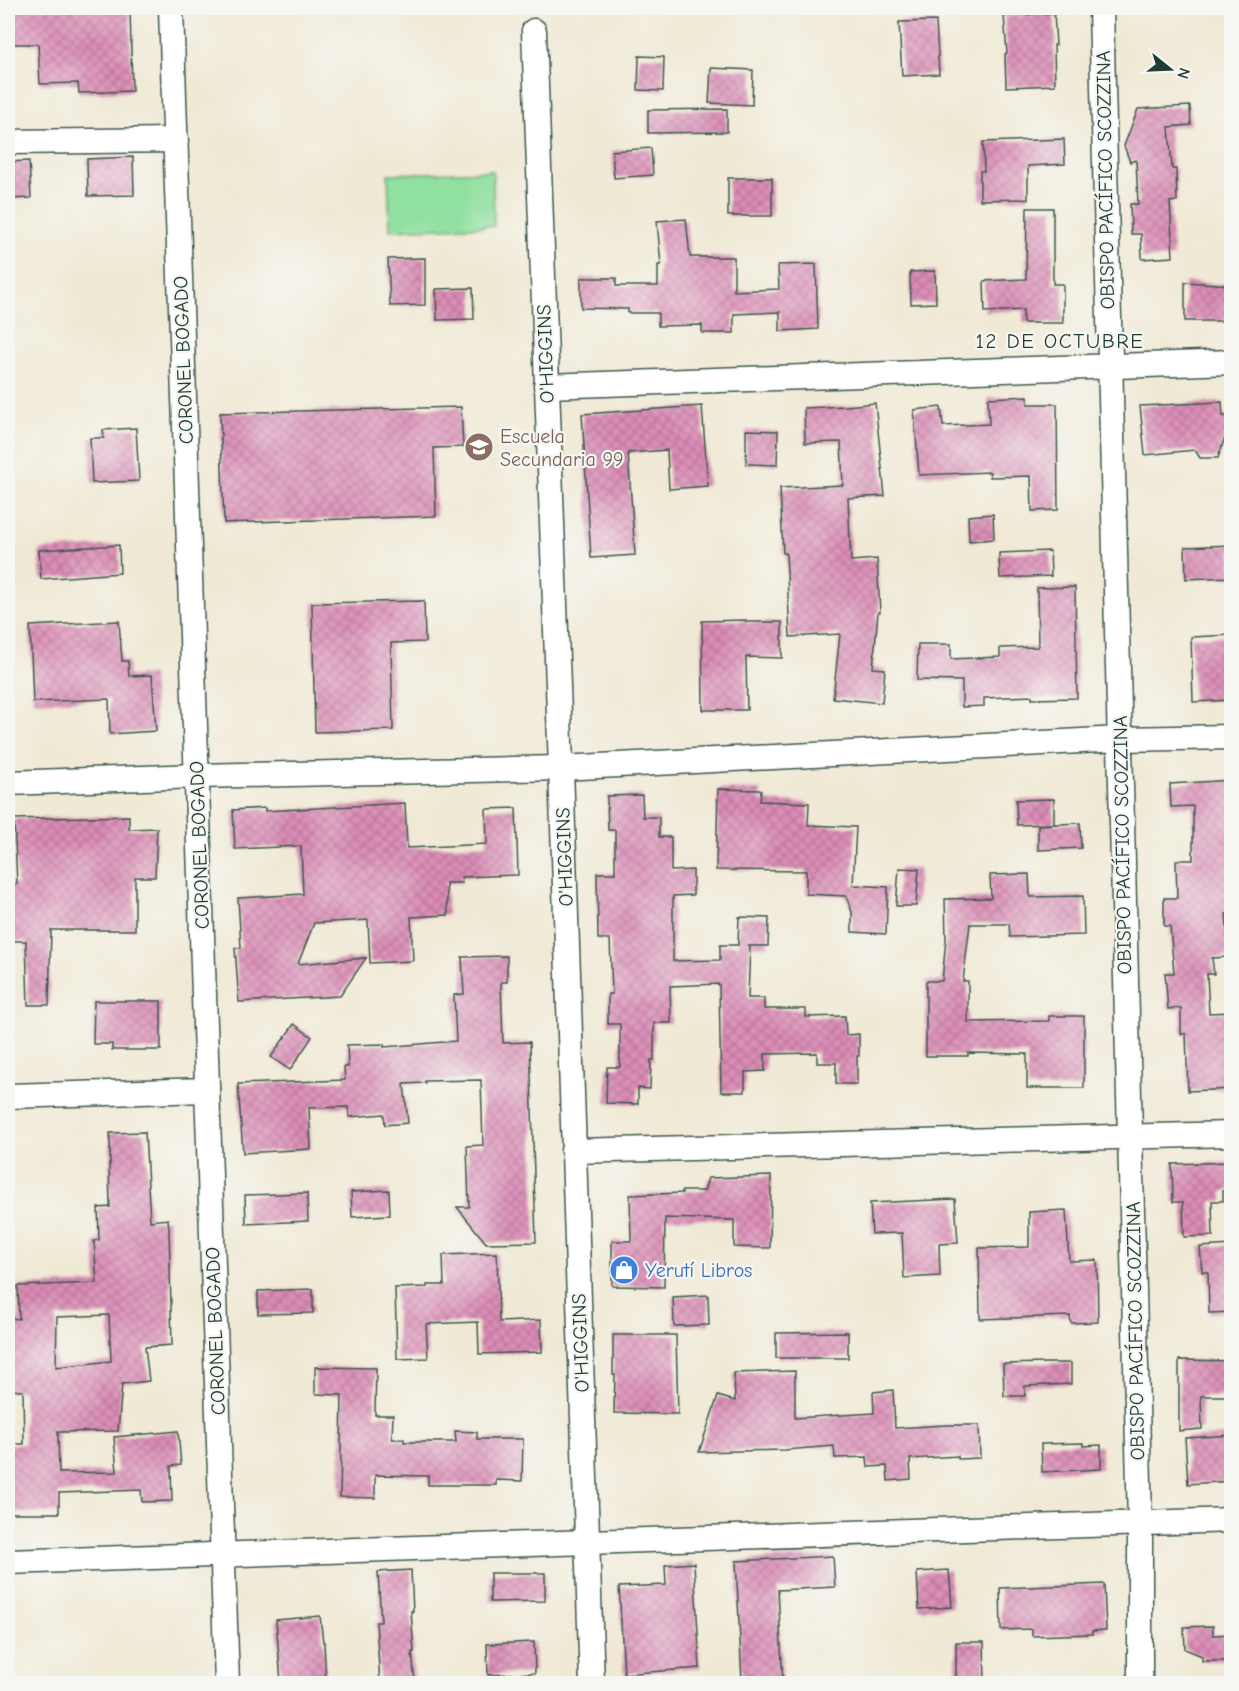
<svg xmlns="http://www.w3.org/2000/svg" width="1239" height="1691" font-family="'Comic Neue',sans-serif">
<defs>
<pattern id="building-cross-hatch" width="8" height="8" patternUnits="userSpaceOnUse" patternTransform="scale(1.5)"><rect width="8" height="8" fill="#dd8db7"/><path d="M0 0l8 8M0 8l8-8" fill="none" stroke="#b37496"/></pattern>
</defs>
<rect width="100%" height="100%" fill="#f6f6f2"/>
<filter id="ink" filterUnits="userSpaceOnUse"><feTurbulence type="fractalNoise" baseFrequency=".0167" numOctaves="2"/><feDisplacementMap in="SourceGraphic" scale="12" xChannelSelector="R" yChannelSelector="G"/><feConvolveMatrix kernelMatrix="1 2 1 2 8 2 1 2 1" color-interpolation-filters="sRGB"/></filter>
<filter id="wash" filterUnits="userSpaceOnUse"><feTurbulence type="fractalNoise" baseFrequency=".008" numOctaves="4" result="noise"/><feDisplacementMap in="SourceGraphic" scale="24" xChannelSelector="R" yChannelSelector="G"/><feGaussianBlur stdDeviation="1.35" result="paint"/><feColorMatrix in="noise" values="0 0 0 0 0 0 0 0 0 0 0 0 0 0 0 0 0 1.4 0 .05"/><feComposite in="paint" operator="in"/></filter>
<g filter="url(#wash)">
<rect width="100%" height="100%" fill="#f0e9d5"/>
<path fill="#90e09f" stroke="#588e6a" stroke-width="1.5" d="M493,171l1,55 -104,4 -2,-56z"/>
<g id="blocks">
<g fill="url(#building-cross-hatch)" fill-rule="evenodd">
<path d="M8,8h122l2,83 -53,2 -1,-10 -38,1 -2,-40h-30z"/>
<path d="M1054,13l2,32h-2l1,40 -49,2 -1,-33 2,-1 -3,-37z"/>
<path d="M936,21l3,53 -37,2 -3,-54z"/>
<path d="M639,56l25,1 -1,34 -25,-1z"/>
<path d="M711,68l42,2 -1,35 -43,-2z"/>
<path d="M1190,106l1,19 -22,2 3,42h4l1,32 -7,1 3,55 -31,2 -1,-25h-10l-1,-30h8l-2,-44 -6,2 -6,-16 14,-37z"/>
<path d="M727,109v23l-79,1v-23z"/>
<path d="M1064,139l1,25 -37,2v33l-48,1v-29h4l-1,-29z"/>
<path d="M651,148l2,27 -39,3 -2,-27z"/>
<path d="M133,157l1,38 -46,1 -1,-37z"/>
<path d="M29,161l2,37 -23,1v-37z"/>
<rect x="728" y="178" width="44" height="38"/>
<path d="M1027,208h26v76h10v39h-40v-13l-38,2 -1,-31 42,-2z"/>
<path d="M686,219l4,38h44v34l45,-2 -1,-24 38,-1 2,65 -38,2v-19l-46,2v19h-32v-8l-44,1v-13h-30v-4l-47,-1v-30h35v8h42v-21h3l-4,-44z"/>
<path d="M425,258v47l-35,1 -2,-47z"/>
<path d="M935,271l1,32 -25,1 -1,-32z"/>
<path d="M1185,282l47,3v36h-47z"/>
<path d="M473,288l1,31 -37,1 -1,-31z"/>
<path d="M1028,396v8h29l1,106 -26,1 -1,-35 -41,1v-5l-71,3 -5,-65 27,-3 2,19 46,-2 -1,-26z"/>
<path d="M1222,402l1,14h9v23l-8,1 -6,18h-18l-5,-8 -50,5 -5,-49z"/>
<path d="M875,403l10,93 -37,2 3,63 26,-2 3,53h-2l-5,56 12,1 -3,34 -49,-5 7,-64 -50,3 -4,-84h-3l-3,-65 63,-3 -2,-43 -36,1 -1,-35 42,-2z"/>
<path d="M702,406l6,80 -39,3 -2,-39 -39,3 7,102 -44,3 -9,-144z"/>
<path d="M461,407l2,40 -29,1 2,68 -212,7 -4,-110z"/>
<path d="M136,428l3,53 -47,2 -2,-45h14l-1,-8z"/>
<path d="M746,430l32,1 -1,34 -31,-1z"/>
<path d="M993,514l1,25 -25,2 -1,-25z"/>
<path d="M119,545l1,28 -79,6 -2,-29z"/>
<path d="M1232,545v32l-46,2 -1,-32z"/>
<path d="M1050,551l1,25 -51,2 -1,-25z"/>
<path d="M1075,587l2,111 -45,1v-3l-48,2v8l-22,1v-26l-45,-1 1,-36h33v15l49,-2v-9l38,-1 -1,-59z"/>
<path d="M424,601l1,41 -34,1 2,87 -78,2 -3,-129z"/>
<path d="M746,620v2h36v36l-36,-1 1,53h-44l-1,-89z"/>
<path d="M119,621l3,40h6l1,15 23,-1 4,56 -46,3 -1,-35 -76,3 -3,-76z"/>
<path d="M1232,635v27h-4l2,38 -37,2 -2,-65z"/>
<path d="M1232,780v134h-6l3,43 -17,1 2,16h-7l2,39 23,-1v77l-44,2 -2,-57h-5v-26l-13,1 -3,-36h9l-4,-47h-6v-28h13l-1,-38h17v-54l-22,1 -1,-23z"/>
<path d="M718,789l43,1 -1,11 49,2 -1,22 48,2 -3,58 35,2 -2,47 -34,-2v-20l-6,-16 -40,-2v-23l-90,-1z"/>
<path d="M642,795l1,22h16v20h12v34l22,-1v25l-20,1v65l47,-1v-15h18l1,-28 30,1 -1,28h-20h2l-2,52h16v11h42v8l39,-1 1,19 13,-1v22h-2v28h-21v-21h-19v-10l-52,1v17l-20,1v20h-24l-2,-108 -49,2 1,37h-17v37h-3l-1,29 -12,-1v16l-32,-1 1,-36h13v-43h-12v-30h4l-2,-55h-12l-1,-66h18v-43h-7l-1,-34z"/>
<path d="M1054,799v25l-37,1 -1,-25z"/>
<path d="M405,803l2,45 80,-4 -1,-35 30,-1 2,67 -57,2 1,6h-16l2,32 -37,2 2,44 -43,2 -2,-43 -54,3 -16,41 68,-6 -26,38 -101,6 -4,-54h6l-3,-50 65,-4 -2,-48 -66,3 -2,-39 32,-2v3z"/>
<path d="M129,816v13l28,-1 -2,49h-20v53h-84l-2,75h-21l-2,-64h-16v-4h-2v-53h9l-3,-65z"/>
<path d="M1080,823l1,25 -43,2v-25z"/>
<path d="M899,868l20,1 -3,37h-20z"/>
<path d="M1029,874l1,23 53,-1 1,39 -74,2 -1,-13h-39l-7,57h5v41l81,-1v-5h35v72h-57v-34l-59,-1v3h-42v-75h16l4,-42 -1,-40 46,-1 -1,-23z"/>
<path d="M507,956v26h-6l2,61 27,-1 6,200 -50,1 -29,-36h12l-2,-61 16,-1 -2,-65 -56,1v2l-21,1 4,39 -23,2 -1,-11 -35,3 -1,-10 -39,1 2,41 -68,4 -5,-69 107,-4 -1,-13h4l-1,-22 37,-1v3l72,-6 -2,-46 10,-1 -2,-37z"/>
<path d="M94,1001h67v49h-49v-6h-19z"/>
<path d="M294,1024l18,13 -22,33 -19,-13z"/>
<path d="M145,1132l5,89 18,-2 1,10 3,116 -27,2 4,34 -27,3 -4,47 -60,1 1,41 58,-1 -3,-35 64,-6 3,34 -10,1 1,35 -30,1 -1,-12 -82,3v20h-51v-69h16l-1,-53 -15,-1v-72l11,1 -1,-33 79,-3 -3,-42 5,-1 -1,-32 12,-1 -1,-43h1v-31zM109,1315l2,46 -55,6 1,-50z"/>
<path d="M1232,1162v29h-9v10h-11l1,35 -29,1 -1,-35h-10l-1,-38z"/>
<path d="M771,1176l-1,72 -36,-1v-27l-69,-2 -1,69 -52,-1v-45h19l-1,-46 52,-2v-2h22l4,-13z"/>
<path d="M389,1190l1,25 -38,2 -1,-25z"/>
<path d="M307,1193l1,28 -62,3 -1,-29z"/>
<path d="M955,1199l3,44 -19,1 1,32 -36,2 -2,-45 -30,1 -2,-31z"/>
<path d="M1066,1210l3,51 28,-1 1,62 -27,1 -1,-7 -90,3 -1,-71 50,-1v-35z"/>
<path d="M1232,1245v67l-23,1 -1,-41h-6l-2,-25z"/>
<path d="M497,1253l2,69 42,-2 1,32 -63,2 -1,-32 -52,2 2,34 -31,1 -2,-71 32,-1v-2h17l-1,-30z"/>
<path d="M313,1289v24l-55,1v-23z"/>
<path d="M708,1295l1,30 -35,1 -1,-29z"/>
<path d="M848,1332v26h-72v-25z"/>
<path d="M613,1335h63l2,79 -64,-1 1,-38h-2z"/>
<path d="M1179,1360l53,1v35h-31l1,33 -23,2z"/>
<path d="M1050,1363h21v21l-46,2v10h-21l-1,-32z"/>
<path d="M315,1367l61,1 -1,47h18l-1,24h12v3h52l-1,-11 22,1v7h46l-1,42 -26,-1v5h-68v-9l-53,-1v23l-35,-1 2,-102 -27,-1z"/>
<path d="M795,1371v47l79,-5 -1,-21 20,-2 2,38 51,-3h33l1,33 -22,1v-3l-48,3 1,20 -23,2 -1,-15 -19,1 -1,-10 -32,1 -1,-12 -49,4 -86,2 19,-56 17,5 -1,-28z"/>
<path d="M1232,1435v46l-44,3 -3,-46z"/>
<path d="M1083,1443v3l18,-1v24l-59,3 -1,-28z"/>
<path d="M833,1556l2,31 -57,3 5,93h-24v-3l-17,1 -6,-120z"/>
<path d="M694,1563l6,105 -76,6 -5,-87 47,-2 -1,-20z"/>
<path d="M411,1570l2,41h-2l3,41h-2l3,31h-35l-4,-61h5l-3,-50z"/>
<path d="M949,1570l3,37 -33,2 -2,-37z"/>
<path d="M490,1573h55v28l-55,1z"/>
<path d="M1104,1584l2,46 -14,1v3l-60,2v-7l-31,1 -1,-42z"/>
<path d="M320,1616l3,26h1l2,41h-45l-5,-63z"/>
<path d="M1213,1626v9l19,-1v27h-30v-5l-17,-7 -1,-22z"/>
<path d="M534,1642l1,31 -47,2 -1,-31z"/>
<path d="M956,1642h28l1,40 -29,1z"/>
</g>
</g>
</g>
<g filter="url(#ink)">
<use href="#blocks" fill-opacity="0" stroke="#3e574c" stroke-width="1.5"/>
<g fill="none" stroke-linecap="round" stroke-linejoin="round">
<g stroke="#3e574c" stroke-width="27">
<g id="street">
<path d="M171,8l56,1676"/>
<path d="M1101,8l39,1515v161"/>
<path d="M534,31l27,737 31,916"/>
<path d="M8,142l168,-2"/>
<path d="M546,386l686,-24"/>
<path d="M8,783l189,-7 364,-8 559,-29 112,-2"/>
<path d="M8,1096l199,-6"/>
<path d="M573,1151l659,-17"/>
<path d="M8,1562l1224,-42"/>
</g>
</g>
<use href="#street" stroke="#fff" stroke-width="24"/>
</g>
</g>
<defs>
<g id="school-disc" transform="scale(1.5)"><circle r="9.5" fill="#8d6e63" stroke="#f6f6f2"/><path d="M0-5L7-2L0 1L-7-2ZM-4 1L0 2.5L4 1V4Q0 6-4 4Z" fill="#fff"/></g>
<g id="shop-disc" transform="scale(1.5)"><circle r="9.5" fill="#3f7fe0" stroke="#f6f6f2"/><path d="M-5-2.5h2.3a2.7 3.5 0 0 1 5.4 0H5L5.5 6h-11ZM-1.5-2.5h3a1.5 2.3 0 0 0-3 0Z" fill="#fff"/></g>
</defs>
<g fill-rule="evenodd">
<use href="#school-disc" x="479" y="447"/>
<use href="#shop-disc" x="624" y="1270"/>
</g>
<g text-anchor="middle" stroke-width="4.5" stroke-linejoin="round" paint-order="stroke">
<g font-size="20" fill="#1f3d34" stroke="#f6f6f2">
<text transform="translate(1105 180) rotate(-91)" y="7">OBISPO PACÍFICO SCOZZINA</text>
<text transform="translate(545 354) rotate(-92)" y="7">O'HIGGINS</text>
<text transform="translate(183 360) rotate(-92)" y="7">CORONEL BOGADO</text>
<text transform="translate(199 845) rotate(-92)" y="7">CORONEL BOGADO</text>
<text transform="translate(1122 845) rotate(-91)" y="7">OBISPO PACÍFICO SCOZZINA</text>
<text transform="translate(564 857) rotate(-92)" y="7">O'HIGGINS</text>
<text transform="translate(215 1331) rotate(-92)" y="7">CORONEL BOGADO</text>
<text transform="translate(1135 1331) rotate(-91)" y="7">OBISPO PACÍFICO SCOZZINA</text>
<text transform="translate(580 1343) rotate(-92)" y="7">O'HIGGINS</text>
</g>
<g font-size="20" fill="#785e54" stroke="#f6f6f2" text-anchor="start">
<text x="500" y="443">Escuela<tspan x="500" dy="23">Secundaria 99</tspan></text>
</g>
<g font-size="20" fill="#366cbe" stroke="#f6f6f2" text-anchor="start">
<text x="645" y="1277">Yerutí Libros</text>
</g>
<g font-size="21" letter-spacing="1.5" fill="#1f3d34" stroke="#f6f6f2">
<text x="1060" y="348">12 DE OCTUBRE</text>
</g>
</g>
<rect width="1239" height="1691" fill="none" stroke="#f6f6f2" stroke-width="30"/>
<g transform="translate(1170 69) rotate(108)" stroke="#f6f6f2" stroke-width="4.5" paint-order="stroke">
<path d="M0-4.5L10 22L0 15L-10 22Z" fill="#1f3d34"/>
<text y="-9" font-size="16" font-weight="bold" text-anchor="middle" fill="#1f3d34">N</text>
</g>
</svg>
